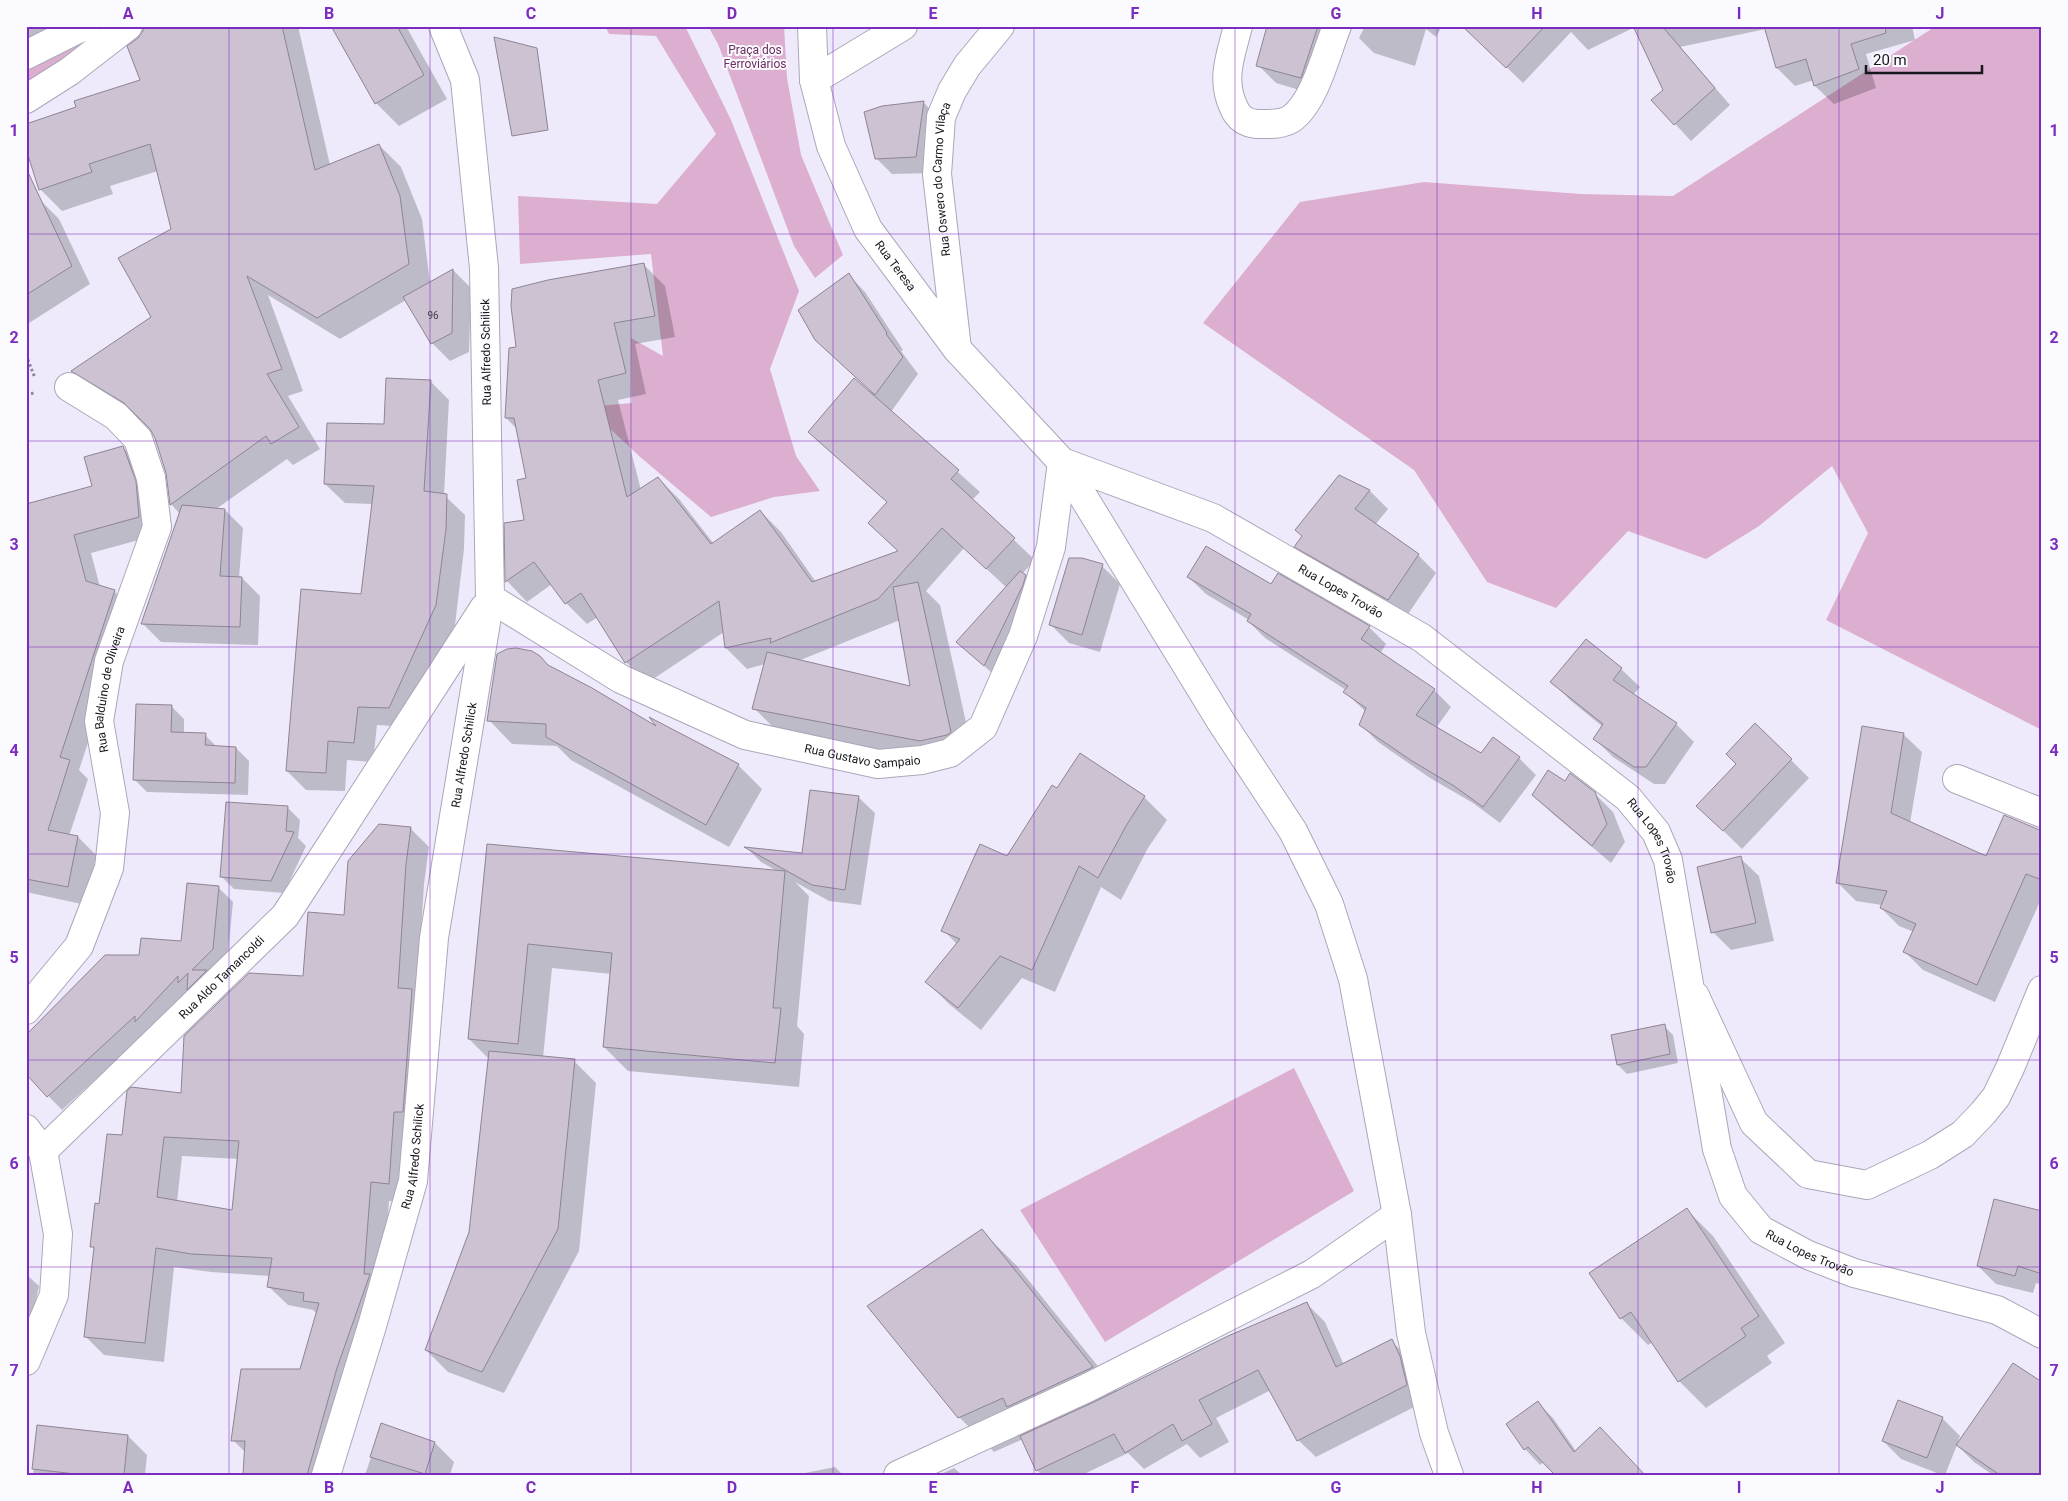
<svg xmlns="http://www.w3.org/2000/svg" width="2068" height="1501" font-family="Roboto,sans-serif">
<rect width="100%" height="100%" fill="#eeeafc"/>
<g fill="#dcafd0">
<path d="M605,26h80l46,94 68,171 -29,78 26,87 24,35 -46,6 -63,20 -72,-61 -52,-49 45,-4 -1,-65 32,18 -12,-102 -131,10 -2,-68 139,8 59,-70 -60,-98 -47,-2z"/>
<path d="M708,26h76l3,52 14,77 42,100 -28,23 -21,-32 -76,-202z"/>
<path d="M1936,26h106v704l-216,-110 42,-87 -36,-67 -73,60 -53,33 -78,-28 -72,77 -69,-26 -73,-112 -211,-147 97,-121 124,-20 157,12 92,2z"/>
<path d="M109,28l-83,56v-17z"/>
<path d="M1294,1068l60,123 -249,151 -85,-132z"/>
</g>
<g fill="#0003" fill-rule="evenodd">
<path d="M26,26h26l-26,16z"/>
<path d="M148,26h150l32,139 49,-20 22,22 21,52 8,64 23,-13 18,18 -2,64 -19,9 -18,-18 -26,-43 -66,39 -72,-44 35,96 -15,5 32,53 -27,16 -6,-6 -71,50 9,1 18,18 -4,50h3l18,18 -2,49 -97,-3 -18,-18 37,-110 -9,-10 -4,-31 -11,-36 -9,-13 -52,-32 -22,-21 79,-54 21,-87 -15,-59 -48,15 3,8 -51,17 -22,-22 37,-81 65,-27 -3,-42z"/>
<path d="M332,26h78l-3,2 40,71 -48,27 -23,-23z"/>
<path d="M1269,26h65l-18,69 -40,-12 -18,-18z"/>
<path d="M1365,26h77l-6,11 -10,-8 -11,37 -41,-13 -15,-15z"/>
<path d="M1464,26h448l3,14 -49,14 10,34 -42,16 -19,-18 -1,-6 -19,6 -18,-18 -11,-39 -86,18 50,58 -39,36 -38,-41 11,-9 -29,-64 -47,23 -17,-18 -48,51z"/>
<path d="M923,102l16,16 -7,55 -40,1 -16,-16z"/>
<path d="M41,201l18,18 31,65 -64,41v-117z"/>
<path d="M644,265l21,21 10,51 -40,7 11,50 -28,6 23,90 17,-12 21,21 35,45 46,-33 21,21 35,50 83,-30 -30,-29 19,-20 -79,-71 61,-42 -36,-34 15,-81 16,17 38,58 -2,1 17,23 -27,38 89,80 -8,8 63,60 -13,14 12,11 -41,89 -26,-24 40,-62 -43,-40 -38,43 14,14 33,149 -4,3 -27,5 -166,-32 -22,-22 11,-44 -18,5 -21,-21 -2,-16 -77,51 -21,-21 -28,-45 -11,7 -21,-21 -14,-19 -25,18 -20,-21 -1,-57 20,-3 1,-42 -10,-50 -11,-11 11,-70zM900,620l12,67 -114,-26z"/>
<path d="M430,381l19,19 -5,95 21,20 -1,34 -9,76 -47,102 -31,-2 -4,37 -26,-2 -2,31 -39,-1 -19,-19 75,-176 11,-91 -28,-1 -20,-19z"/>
<path d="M124,449l18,18 15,68 -66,18 9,34 14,4 18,18 -53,161 9,9 -19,57 9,1 18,18 -10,50 -60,-13v-387l67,-19z"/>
<path d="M1339,477l31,14 18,18 -13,16 43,30 18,18 -30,44 -92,-52 -18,-18z"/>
<path d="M1102,566l18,18 -20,68 -31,-9 -18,-18z"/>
<path d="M1188,577l83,9 98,41 17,17 -6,10 54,36 17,17 -15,21 46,27 37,3 17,17 -36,48 -27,-20 -43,-25 -52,-36 -17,-17 5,-13 -21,-20 1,-2 -81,-52 -17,-17 1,-1 -43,-26z"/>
<path d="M1586,641l35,28 19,18 -7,8 43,29 18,18 -29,42h-11l-41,-27 -18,-18 8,-12 -33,-27 -18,-18z"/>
<path d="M549,667l111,64 -7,-11 85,45 24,24 -33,58 -158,-87 -14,-14 -45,-2 -23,-24z"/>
<path d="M171,706l13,13v15l21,1 12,12 19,1 13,13 -1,34 -101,-3 -13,-13z"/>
<path d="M1903,734l19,18 -12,71 77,35 55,-25v64l-47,105 -72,-32 -18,-18 9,-20 -15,-6 -18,-18 1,-3 -26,-4 -18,-18z"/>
<path d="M1081,755l63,42 23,23 -19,28 -27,52 -20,-13 -46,105 -33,-14 -41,52 -32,-26 -22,-22 30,-38 -14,-14 65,-73 50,-67z"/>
<path d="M1791,760l18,18 -67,71 -44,-43 40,-42z"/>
<path d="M1565,783l29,10 19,19 12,30 -14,21 -59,-50 -19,-18z"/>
<path d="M858,797l17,16 -14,92 -32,-4 -34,-19 14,14 -12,130 7,8 -5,53 -171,-16 -24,-24 8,-73 -60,-6 -9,90 31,3 22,22 -17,168 -75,142 -56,-21 -22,-22 44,-118 20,-172 -21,-21 19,-194 289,26 -16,-9 -14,-14 56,6z"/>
<path d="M287,807l13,13 -2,18 8,8 -22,47 -50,-4 -13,-13z"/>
<path d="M410,828l19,19 -5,37 -7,112 -9,206 -19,-1 -6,88 -52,186h-87l2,-22 -13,-13 67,-70 17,-56 -4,-4 -25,-5 -20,-19 2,-10 -59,-4 -37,-5 -10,95 -60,-7 -19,-19 10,-87 -3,-3 8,-41 23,-69 59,-42 123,-117 40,-61zM182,1156l57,3 -6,53 -56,-10z"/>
<path d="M1740,858l19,18 15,65 -43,9 -18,-18z"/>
<path d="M218,887l15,15 -6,61 -80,69 -85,78 -36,-37 114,-117 43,-13z"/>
<path d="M1664,1026l9,9 5,28 -51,11 -9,-9z"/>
<path d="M1686,1209l27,27 72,107 -18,13 5,7 -66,45 -27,-27 -26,-39 -5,3 -27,-27z"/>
<path d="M2042,1212v73l-6,-2 -3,10 -37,-9 -18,-18z"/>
<path d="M982,1231l35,35 101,125 189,-87 18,18 19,43 47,-24 18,17 15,44 -108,55 -18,-17 -27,-50 -55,28 13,24 -29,16 -13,-14 -43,25 -16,-16 -46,22h-40l-5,-5 -14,-31 -29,13 -35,-35z"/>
<path d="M26,1274l13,12 -8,37 -5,-1z"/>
<path d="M1538,1403l15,15 23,33 39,-7 -71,18 -4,3 -15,-16 -17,-25z"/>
<path d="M1942,1418l18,18 -3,8 44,31h-8l-19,-13 -17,-17 -12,30h-3l-41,-16 -18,-18z"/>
<path d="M382,1425l53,18 19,19 -4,13h-85z"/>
<path d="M38,1427l90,9 19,19 -2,20h-112z"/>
<path d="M835,1467l8,8h-48z"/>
<path d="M954,1468l8,7h-23z"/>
</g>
<g fill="#ccc2d1" stroke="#8e8493" fill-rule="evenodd">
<path d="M146,26h136l33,144 64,-26 21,52 9,68 -92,54 -70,-42 35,93 -15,5 32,53 -28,17 -5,-8 -96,69 -4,-32 -11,-35 -5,-9 -26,-26 -53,-32 80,-54 -33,-59 53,-29 -21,-85 -61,20 3,8 -53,18 -13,-41v-25l50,-17 -2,-6 66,-21 -13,-34 11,-8z"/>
<path d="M331,26h66l27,49 -49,29z"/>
<path d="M1267,26h51l-17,52 -45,-12z"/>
<path d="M1462,26h83l-39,42z"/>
<path d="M1633,26h29l53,62 -41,37 -23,-25 12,-10z"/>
<path d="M1764,26h121l1,7 -35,11 8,25 -45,17 -8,-27 -30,9z"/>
<path d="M494,37l43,11 11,82 -36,6z"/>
<path d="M924,101l-8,56 -41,2 -11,-47 18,-6z"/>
<path d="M26,168l46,98 -46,29z"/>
<path d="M644,263l11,53 -41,7 12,50 -28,7 29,117 31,-20 53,67 49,-34 52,72 86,-31 -30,-28 19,-21 -79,-70 46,-54 105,92 -8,9 64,59 -29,31 -44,-41 -64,71 -108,44 1,-5 -46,10 -6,-47 -94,62 -44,-70 -16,11 -31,-42 -29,20 -1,-59 20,-3 -7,-40 9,-2 -12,-60h-9l4,-70 7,-1 -5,-41 1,-17 36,-9z"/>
<path d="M453,269l-1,64 -21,11 -28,-47z"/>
<path d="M849,273l38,60 -1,1 17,23 -28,38 -60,-55 -17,-30z"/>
<path d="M386,378l45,2 -7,111 23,3 -1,35 -10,76 -47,103 -31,-1 -4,36 -26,-2 -2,32 -40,-2 15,-182 60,5 13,-108 -50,-2 3,-61 57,1z"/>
<path d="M123,446l13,35 3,36 -65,18 12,46 29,9 -55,167 10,3 -22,70 30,6 -10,51 -42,-8v-375l66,-18 -8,-29z"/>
<path d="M1339,475l31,15 -15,19 64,45 -31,46 -94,-53 8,-11 -7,-6z"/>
<path d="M182,505l43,4 -5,67 22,1 -2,50 -99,-3z"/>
<path d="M1206,546l65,38 7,-11 92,53 -9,13 74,50 -19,26 65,38 12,-16 27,20 -37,50 -29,-21 -42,-25 -53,-36 7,-17 -23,-16 5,-6 -101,-65 4,-7 -64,-37z"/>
<path d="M1069,558h13l21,6 -21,71 -33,-10z"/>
<path d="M1020,571l6,4 -3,10 -39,81 -28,-24z"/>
<path d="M918,582l33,150 -4,3 -27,6 -168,-32 15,-57 143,34 -17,-99z"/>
<path d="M1586,639l36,29 -9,12 64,43 -31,44h-12l-41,-28 10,-15 -53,-42z"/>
<path d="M516,648l16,3 8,5 8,9 44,23 64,38 -7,-9 90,47 -33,61 -160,-88v-13l-59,-3 10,-67 10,-5z"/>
<path d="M136,704l36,1 -1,27 35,1 -1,12 31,2 -1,36 -102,-3z"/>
<path d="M1755,723l37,36 -69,72 -27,-25 40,-42 -10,-10z"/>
<path d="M1862,726l42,7 -13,80 95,43 18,-41 38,16v49l-16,-6 -49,111 -74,-33 13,-28 -36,-16 7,-17 -51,-8z"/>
<path d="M1080,753l65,43 -19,30 -28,52 -19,-12 -47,104 -32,-14 -42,52 -33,-26 35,-43 -19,-8 39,-87 27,12 45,-71 5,3z"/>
<path d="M1548,770l17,11 5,-8 25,19 12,32 -15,22 -60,-51z"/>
<path d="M810,790l49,6 -14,94 -33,-5 -68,-38 58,6z"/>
<path d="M226,802l62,4 -2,25 8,1 -23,49 -51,-4z"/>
<path d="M379,824l32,3 -5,37 -8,124 14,1 -9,123h-9l-5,72 -18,-2 -7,92h6l-33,94 -30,107h-64l2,-34h-14l10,-72h59l19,-66 -16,-2 1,-8 -37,-6 5,-29 -81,-4 -35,-6 -11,95 -61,-6 10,-90h-4l5,-44 4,1 8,-70 15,1 5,-44 4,-4 50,6 3,-57 65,-63 54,3 5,-64 36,3 4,-54zM164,1137l75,4 -7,69 -75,-13z"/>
<path d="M487,844l298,27 -12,137h8l-6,55 -172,-16 9,-94 -84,-9 -10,100 -50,-5z"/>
<path d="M1741,856l15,67 -45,10 -14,-66z"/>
<path d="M187,883l32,3 -6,63 -21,21h15l-20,20 1,-17 -10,10v-7l-43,46v-6l-88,81 -21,-23v-39l79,-80h34l2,-17 40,3z"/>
<path d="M1665,1024l5,30 -53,11 -6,-30z"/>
<path d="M489,1051l86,8 -17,170 -76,143 -57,-22 44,-118z"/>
<path d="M1994,1199l48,12v63l-24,-8 -3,10 -38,-10z"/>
<path d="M1687,1208l72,108 -18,12 5,8 -68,46 -47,-70 -11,7 -31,-46z"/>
<path d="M982,1229l111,138 -86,40 -4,-9 -45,20 -91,-112z"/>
<path d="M1307,1302l29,65 56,-28 8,17 7,29 -110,56 -39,-71 -59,30 13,24 -30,17 -9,-17 -48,29 -11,-19 -78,37 -16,-35 74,-34 134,-66z"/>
<path d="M2013,1363l29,19v93h-42l-44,-30z"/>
<path d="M1898,1400l45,17 -16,41 -45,-17z"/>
<path d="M1538,1401l36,51 26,-25 45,48h-95l3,-2 -25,-26 -4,3 -18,-26z"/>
<path d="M381,1423l54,19 -10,32 -55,-17z"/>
<path d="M37,1425l91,10 -4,40h-40l-52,-6z"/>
</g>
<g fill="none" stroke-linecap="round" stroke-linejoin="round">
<g stroke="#aba7b8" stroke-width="30">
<g id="minor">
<path d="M1238,26c-7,29 -18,53 -4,82 5,11 12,15 23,16 12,0 24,1 34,-5 24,-17 35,-66 46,-93"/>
<path d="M26,55l52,-26 9,-3"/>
<path d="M814,80l89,-54"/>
<path d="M26,99l44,-28 58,-45"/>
<path id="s1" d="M957,349l-20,-175 4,-57 11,-26 15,-25 33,-40"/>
<path d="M1062,462l158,258 73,111 36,73 24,75 44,236 14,118 23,100 15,42"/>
<path id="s2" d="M490,598l131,81 124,56 133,29 44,-4 28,-7 33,-26 40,-91 28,-89 11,-85"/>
<path d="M1957,779l85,34"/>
<path d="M1695,996l59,127 54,51 59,11 63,-30 33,-21 20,-21 13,-16 14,-29 32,-78"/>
<path id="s3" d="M26,1010l53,-64 30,-78 6,-55 -16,-92 10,-60 48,-134 -6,-49 -13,-39 -22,-23 -47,-29"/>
<path d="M26,1129l17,22 15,83 -4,61 -28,66"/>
<path id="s4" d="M43,1151l242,-235 199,-308"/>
<path id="s5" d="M326,1475l46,-149 41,-145 21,-243 56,-340 -6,-330 -19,-188 -22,-54"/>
<path d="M898,1475l189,-87 225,-114 85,-59"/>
</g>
</g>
<g stroke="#aba7b8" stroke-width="30">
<g id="major">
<path id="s6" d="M812,26l2,54 17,66 37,83 89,120 105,113 151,56 209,120 206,160 28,34 12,28 49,289 16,47 28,34 47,25 46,18 143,37 45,24"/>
</g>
</g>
<g stroke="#8b8895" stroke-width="3" stroke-dasharray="2.5 2.5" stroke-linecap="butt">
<path d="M26,355l9,23"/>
<path d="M26,394l9,-1"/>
</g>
<use href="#minor" stroke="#fff" stroke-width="28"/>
<use href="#major" stroke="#fff" stroke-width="28"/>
</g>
<path fill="none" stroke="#7b2cbf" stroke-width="1" stroke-opacity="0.55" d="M229,26v1449M430,26v1449M631,26v1449M833,26v1449M1034,26v1449M1235,26v1449M1437,26v1449M1638,26v1449M1839,26v1449M26,234h2016M26,441h2016M26,647h2016M26,854h2016M26,1060h2016M26,1267h2016"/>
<g text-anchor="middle" stroke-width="4" stroke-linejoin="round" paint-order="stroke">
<g font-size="10" fill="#444149">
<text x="433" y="319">96</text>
</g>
<g font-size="12" fill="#6c2d5f" stroke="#fbfafe">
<text x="755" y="54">Praça dos<tspan x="755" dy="14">Ferroviários</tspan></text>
</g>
<g font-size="12" fill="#17161c" stroke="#fbfafe">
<text dy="4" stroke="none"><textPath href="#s1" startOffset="171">Rua Oswero do Carmo Vilaça</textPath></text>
<text dy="4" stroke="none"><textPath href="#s6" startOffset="259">Rua Teresa</textPath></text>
<text transform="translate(486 352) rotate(-91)" y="4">Rua Alfredo Schilick</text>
<text dy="4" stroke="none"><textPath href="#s6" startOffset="825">Rua Lopes Trovão</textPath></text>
<text dy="4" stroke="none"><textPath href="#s3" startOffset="348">Rua Balduino de Oliveira</textPath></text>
<text dy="4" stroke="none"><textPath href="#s2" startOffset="410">Rua Gustavo Sampaio</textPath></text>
<text dy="4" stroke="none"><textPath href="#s5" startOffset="736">Rua Alfredo Schilick</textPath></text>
<text dy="4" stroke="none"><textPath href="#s6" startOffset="1230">Rua Lopes Trovão</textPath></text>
<text dy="4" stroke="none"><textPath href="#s4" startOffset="249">Rua Aldo Tamancoldi</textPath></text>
<text dy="4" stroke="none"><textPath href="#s5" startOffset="331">Rua Alfredo Schilick</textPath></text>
<text dy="4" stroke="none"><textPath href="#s6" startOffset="1695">Rua Lopes Trovão</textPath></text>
</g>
</g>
<rect width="2068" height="1501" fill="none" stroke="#fbfafe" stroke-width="55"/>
<path d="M1866 65v8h116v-8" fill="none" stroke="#17161c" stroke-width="2.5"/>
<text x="1873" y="65" font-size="15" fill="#17161c" stroke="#fbfafe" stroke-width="4" paint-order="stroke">20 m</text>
<rect x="28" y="28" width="2012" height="1446" fill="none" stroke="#7b2cbf" stroke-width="2"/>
<g font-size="16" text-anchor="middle" font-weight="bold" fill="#7b2cbf">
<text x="128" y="19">A</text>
<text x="329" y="19">B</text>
<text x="531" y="19">C</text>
<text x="732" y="19">D</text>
<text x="933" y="19">E</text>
<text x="1135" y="19">F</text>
<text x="1336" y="19">G</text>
<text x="1537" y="19">H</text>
<text x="1739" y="19">I</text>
<text x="1940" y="19">J</text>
<text x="14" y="136">1</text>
<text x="2054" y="136">1</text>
<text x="14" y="343">2</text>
<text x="2054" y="343">2</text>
<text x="14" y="550">3</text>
<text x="2054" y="550">3</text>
<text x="14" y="756">4</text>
<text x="2054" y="756">4</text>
<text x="14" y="963">5</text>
<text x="2054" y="963">5</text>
<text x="14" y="1169">6</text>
<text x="2054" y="1169">6</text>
<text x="14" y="1376">7</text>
<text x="2054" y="1376">7</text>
<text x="128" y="1493">A</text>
<text x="329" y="1493">B</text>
<text x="531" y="1493">C</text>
<text x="732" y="1493">D</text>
<text x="933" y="1493">E</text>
<text x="1135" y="1493">F</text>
<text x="1336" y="1493">G</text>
<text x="1537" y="1493">H</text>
<text x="1739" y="1493">I</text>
<text x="1940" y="1493">J</text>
</g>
</svg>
